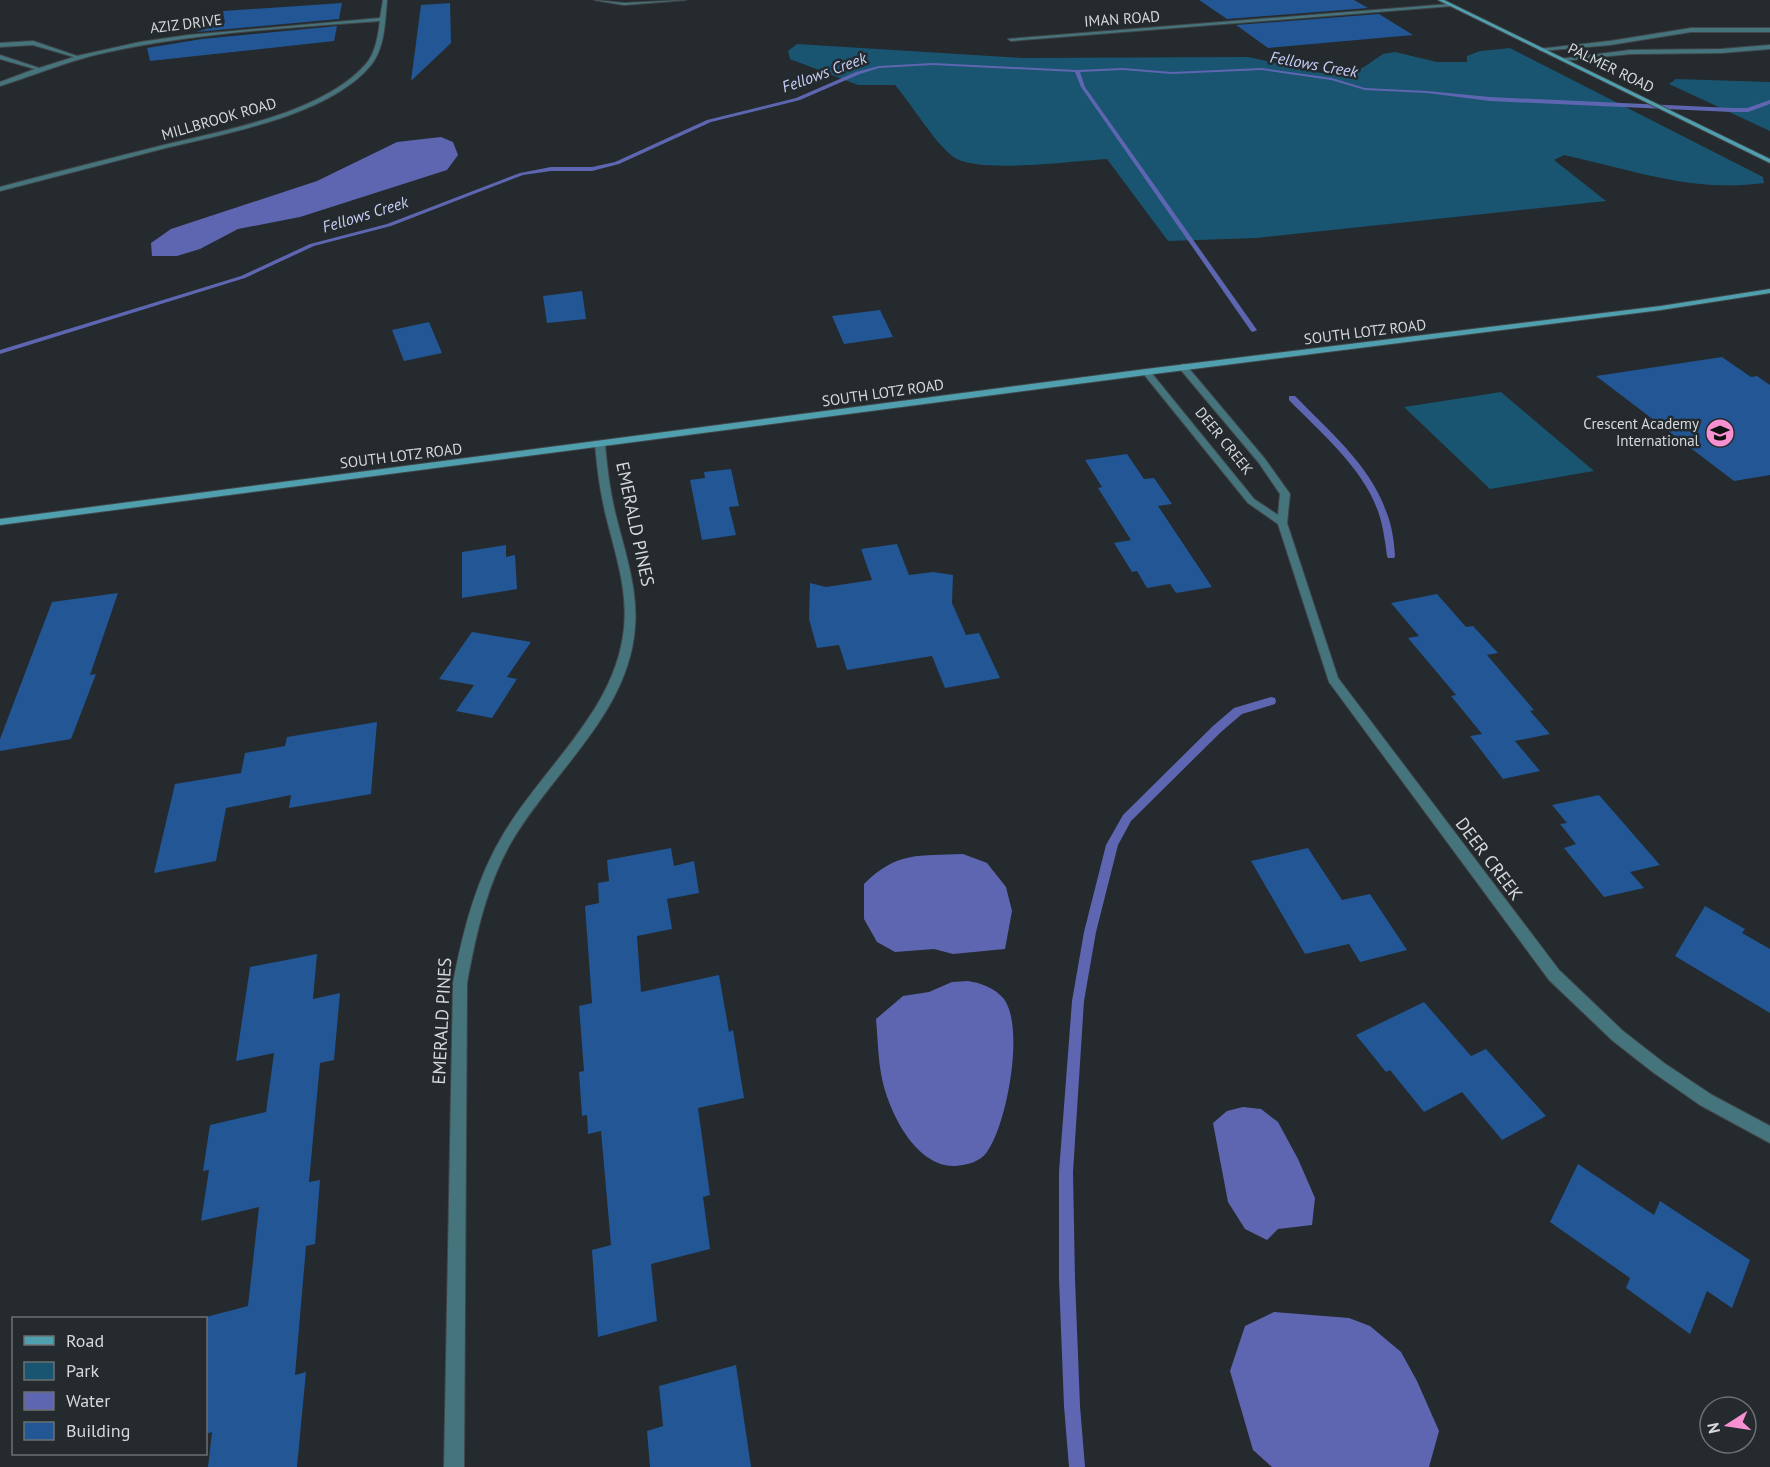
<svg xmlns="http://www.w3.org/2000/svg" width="1770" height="1467" font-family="'PT Sans',sans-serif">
<rect width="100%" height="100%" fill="#242a2d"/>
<g fill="#195571">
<path d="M797,44l226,14 225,-1 73,16 31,-1 12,-5 19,-13 12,-2 42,10h30v-6l13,-5 30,-3 253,129 1,6c-70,10 -132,-13 -200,-28l-10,5 52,41 -350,37 -88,3 -61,-82c-34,2 -122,14 -150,0 -19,-10 -46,-56 -62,-74h-37l-68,-26 -2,-8z"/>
<path d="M1676,79l94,3v49l-101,-47z"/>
<path d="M1501,392l93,79 -104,18 -86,-82z"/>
</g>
<g fill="#5e66b1">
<path d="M441,137l12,5 5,13 -11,15 -147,47 -62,12 -38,20 -23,7h-25l-1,-13 20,-14 146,-48 80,-39z"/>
<path d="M963,854l24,9 19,24 6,24 -7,38 -52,5 -19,-5 -39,3 -18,-10 -13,-23v-35c33,-33 55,-28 99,-30z"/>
<path d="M968,981c13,2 27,7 36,18 21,29 3,125 -17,153 -7,10 -20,13 -32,14 -37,1 -62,-47 -71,-79 -6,-21 -6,-46 -8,-68l27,-23 26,-4 23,-10z"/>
<path d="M1243,1107l18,2 17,13 20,37 17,39 -3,27 -34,4 -11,11 -22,-11 -17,-27 -15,-79 14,-12z"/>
<path d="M1274,1312l75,6 21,8 31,26 16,29 22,50 -10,36h-157l-19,-17 -23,-79 15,-45z"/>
</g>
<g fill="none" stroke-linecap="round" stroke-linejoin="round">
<g fill="#5e66b1" fill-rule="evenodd">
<path d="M933,63l144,7 46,-2 49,4 90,-4 70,10 33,10 62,3 63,6 242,11h15l23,-8v4l-22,8h-16l-242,-11 -63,-8 -62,-3 -34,-10 -69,-10 -90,4 -49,-4 -43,2 5,15 172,243 -4,2 -2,-1 -170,-244 -6,-15 -142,-7 -54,3 -19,6 -60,26 -89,22 -92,42 -27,7h-41l-28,4 -132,51 -77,20 -69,32 -245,76v-4l241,-74 69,-32 77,-20 133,-51 31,-6h41l23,-5 92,-42 89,-22 60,-26 23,-6z"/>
<path d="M1289,396h6c33,34 75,69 91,115 6,15 8,29 9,45l-1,2h-6l-1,-2c-2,-16 -4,-30 -9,-45 -16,-44 -57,-78 -89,-111z"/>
<path d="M1271,697l4,1 1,3 -1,3 -33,10 -21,18 -90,89 -13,24 -22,87 -12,69 -11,171 2,107 5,127 5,61h-16l-5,-61 -5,-127v-107l13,-171 12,-69 22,-87 17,-30 90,-89 21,-18z"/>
</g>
</g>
<g fill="#225695">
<path d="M1199,0h155l14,8 -141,11z"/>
<path d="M342,3l-3,16 -143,13 29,-9 -2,-12z"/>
<path d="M450,3l1,40 -40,38 10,-76z"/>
<path d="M1379,14l34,21 -145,13 -32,-23z"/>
<path d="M337,26l-3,15 -184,20 -3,-13 55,-9z"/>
<path d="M582,291l4,28 -39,4 -4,-27z"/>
<path d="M880,310l13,27 -49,7 -12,-28z"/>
<path d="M429,322l13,31 -38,8 -12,-31z"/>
<path d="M1722,357l29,20 6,-1 13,9v90l-36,6 -138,-105z"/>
<path d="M1127,454l17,25 10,-1 18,26 -14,2 54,81 -36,6 -6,-9 -23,4 -10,-17 -5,1 -18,-29 17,-3 -33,-52 4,-1 -17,-27z"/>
<path d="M731,469l8,37 -10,1 7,28 -34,5 -12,-60 15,-2 -1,-6z"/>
<path d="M897,544l12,31 24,-3 20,3 -1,28 14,32 13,-2 21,45 -55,10 -13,-32 -85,14 -8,-25 -22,3 -8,-29 1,-36 16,4 46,-7 -11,-31z"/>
<path d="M506,545v12l9,-2 2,34 -55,9v-46z"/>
<path d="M118,593l-28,82 6,-1 -25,65 -71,12v-12l52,-137z"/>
<path d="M1437,594l29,33 7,-1 25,27 -11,2 47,55 -4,1 20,23 -35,7 25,30 -37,8 -33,-43 12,-2 -31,-38 5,-1 -48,-57 11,-2 -28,-33z"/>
<path d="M472,632l59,10 -24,35 10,2 -25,39 -36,-7 18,-26 -35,-6z"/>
<path d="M377,722l-6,72 -82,14 2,-13 -65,13 -10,53 -62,12 21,-89 66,-11 4,-20 40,-7 2,-9z"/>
<path d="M1599,795l61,70 -30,7 14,16 -40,9 -40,-49 12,-4 -16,-20 7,-1 -15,-18z"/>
<path d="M671,848l3,18 20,-5 5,32 -32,6 5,30 -35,7 4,56 78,-17 10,57 4,-2 11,68 -46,10 12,87 -7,2 7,52 -59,15 6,57 -59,16 -6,-87 19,-5 -10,-114 -13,3 -1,-19 -5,1 -3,-44 5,-1 -5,-65 13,-3 -7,-97 14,-3 -1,-20 11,-2 -2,-21z"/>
<path d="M1308,848l34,52 28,-6 37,56 -47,12 -11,-18 -44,10 -54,-93z"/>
<path d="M1705,906l40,23 -3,4 28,16v64l-95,-57z"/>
<path d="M317,954l-4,45 27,-6 -6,67 -14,3 -11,119 11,-2 -5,64 -9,2 -11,129 11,-3 -9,95h-89l4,-35 -6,2v-117l42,-11 11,-99 -58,14 8,-51 -6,1 7,-46 56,-13 8,-59 -38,8 14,-94z"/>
<path d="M1424,1002l47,54 15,-7 60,67 -44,24 -40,-48 -38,20 -34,-42 -4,2 -30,-37z"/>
<path d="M1578,1164l76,51 6,-14 90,59 -18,48 -25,-17 -17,43 -64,-46 4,-10 -80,-56z"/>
<path d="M736,1365l15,102h-101l-3,-36 16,-5 -4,-40z"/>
</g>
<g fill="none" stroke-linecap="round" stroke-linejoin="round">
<g stroke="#404649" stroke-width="2">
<g id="street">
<path d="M383,0h4c-2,21 -2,48 -16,65 -43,52 -150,69 -213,85 -52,14 -105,27 -158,41v-4c52,-14 104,-27 156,-40 63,-16 165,-32 210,-83 10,-12 12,-29 14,-43 -95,7 -191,12 -285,34 -32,8 -63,21 -95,31v-4l35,-13 -35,-10v-4l39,13 35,-11 -41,-12 -33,2v-4l33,-2 44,15 63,-14 48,-7 192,-17z"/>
<path d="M594,0l30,3 62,-3 -62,5z"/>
<path d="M1450,4l2,2 -441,35 -3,-2z"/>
<path d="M1691,28h79v4h-79l-81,13 -69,6 -3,-2 72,-8z"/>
<path d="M1770,45v4l-49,4 -91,1 -68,7 -3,-2 71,-9 91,-1z"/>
<path d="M1183,364l3,1 79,94 25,35 -3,29 51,155 221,292 64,61 41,32 48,32 58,31v17l-70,-38 -46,-32 -41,-32 -64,-61 -220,-298 -51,-158 -30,-21 -106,-131 7,-2 105,129 24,16 2,-21 -21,-31 -79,-94 -1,-2z"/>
<path d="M600,441l5,3c2,24 5,48 11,72 9,36 22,73 19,111 -6,86 -82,144 -123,214 -25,43 -36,93 -45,142l-3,484h-20l9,-484c10,-52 23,-104 51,-150 40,-67 112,-123 120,-205 4,-39 -9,-75 -18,-112 -6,-24 -9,-48 -11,-72z"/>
</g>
</g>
<g stroke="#404649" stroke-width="2">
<g id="secondary">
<path d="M1438,0h6l326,159v4z"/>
<path d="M1770,289v4l-109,17 -515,65 -1146,150v-6l1146,-150 515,-63z"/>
</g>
</g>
<use href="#street" fill="#46747d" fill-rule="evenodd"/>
<use href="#secondary" fill="#509fae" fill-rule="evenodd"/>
</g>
<defs>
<g id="school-disc" transform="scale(1.5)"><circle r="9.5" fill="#f690d0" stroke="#242a2d"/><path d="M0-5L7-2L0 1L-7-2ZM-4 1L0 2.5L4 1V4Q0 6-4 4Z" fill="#111"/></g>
</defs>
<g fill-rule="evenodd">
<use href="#school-disc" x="1720" y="433"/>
</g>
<g text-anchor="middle" stroke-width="5" stroke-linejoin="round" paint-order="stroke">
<g font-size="15" fill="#d5d9db" stroke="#242a2d">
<text transform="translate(1122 19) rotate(-4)" y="5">IMAN ROAD</text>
<text transform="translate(186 24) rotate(-7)" y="5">AZIZ DRIVE</text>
<text transform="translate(1611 68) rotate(26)" y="5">PALMER ROAD</text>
<text transform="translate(219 119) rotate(-16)" y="5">MILLBROOK ROAD</text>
<text transform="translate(1365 332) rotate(-7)" y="5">SOUTH LOTZ ROAD</text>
<text transform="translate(883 393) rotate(-8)" y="5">SOUTH LOTZ ROAD</text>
<text transform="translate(1224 441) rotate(51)" y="5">DEER CREEK</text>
<text transform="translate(401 456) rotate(-7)" y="5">SOUTH LOTZ ROAD</text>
</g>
<g font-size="15" fill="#d5d9db" stroke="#242a2d" text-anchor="end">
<text x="1699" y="429">Crescent Academy<tspan x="1699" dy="17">International</tspan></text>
</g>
<g font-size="16" font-style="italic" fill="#c7cff9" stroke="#242a2d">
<text transform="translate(1314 64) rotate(10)" y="6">Fellows Creek</text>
<text transform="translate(824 72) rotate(-20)" y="6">Fellows Creek</text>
<text transform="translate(365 214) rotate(-17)" y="6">Fellows Creek</text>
</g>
<g font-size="18" fill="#d5d9db" stroke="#242a2d">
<text transform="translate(635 524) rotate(78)" y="6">EMERALD PINES</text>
<text transform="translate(1489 859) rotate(53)" y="6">DEER CREEK</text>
<text transform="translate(442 1021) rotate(-87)" y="6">EMERALD PINES</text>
</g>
</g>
<rect x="12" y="1317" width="195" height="138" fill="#242a2d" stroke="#6b7073" stroke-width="1.5"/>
<rect x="24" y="1336" width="30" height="9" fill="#509fae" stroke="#6b7073" stroke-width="1.5"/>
<text x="66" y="1347" font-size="18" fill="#d5d9db">Road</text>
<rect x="24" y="1362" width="30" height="18" fill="#195571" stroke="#6b7073" stroke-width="1.5"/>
<text x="66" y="1377" font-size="18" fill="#d5d9db">Park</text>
<rect x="24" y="1392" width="30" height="18" fill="#5e66b1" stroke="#6b7073" stroke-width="1.5"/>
<text x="66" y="1407" font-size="18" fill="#d5d9db">Water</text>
<rect x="24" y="1422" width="30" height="18" fill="#225695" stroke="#6b7073" stroke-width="1.5"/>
<text x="66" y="1437" font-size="18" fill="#d5d9db">Building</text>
<g transform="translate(1728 1425) rotate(258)"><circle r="28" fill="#242a2d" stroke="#6b7073" stroke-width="1.5"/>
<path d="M0-4.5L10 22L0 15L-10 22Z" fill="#f690d0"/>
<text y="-9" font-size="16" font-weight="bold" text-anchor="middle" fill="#d5d9db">N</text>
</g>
</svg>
